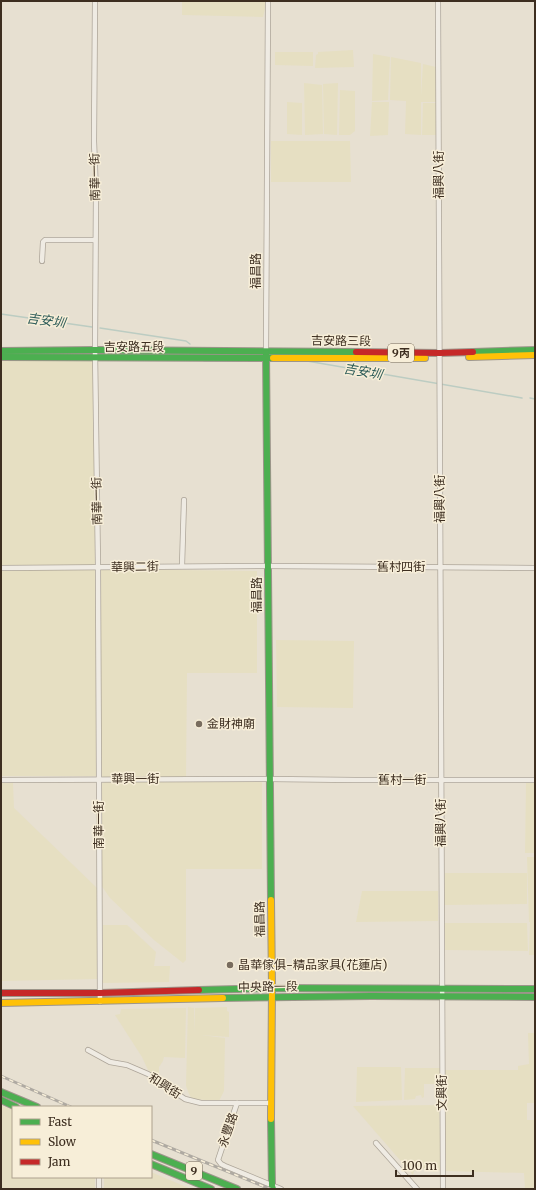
<svg xmlns="http://www.w3.org/2000/svg" width="536" height="1190" font-family="Merriweather,'Noto Sans TC',serif">
<rect width="100%" height="100%" fill="#e7e0d1"/>
<g fill="#e6dfc2">
<path d="M182,1h85l-4,16 -81,-2z"/>
<path d="M353,50l1,17 -39,1 1,-13 2,-1v-2z"/>
<path d="M275,52h38v14l-38,-1z"/>
<path d="M373,54l17,3 -2,43 -16,1z"/>
<path d="M391,57l30,6v33l2,-32 13,3 1,35h-16v33l-16,-1 1,-33 -16,-1z"/>
<path d="M304,83l18,2 1,49 -18,1z"/>
<path d="M338,83l-1,52 -13,-1 -1,-50z"/>
<path d="M340,90l15,1v40l-5,4h-11z"/>
<path d="M287,102l15,1v32l-15,-1z"/>
<path d="M372,102h17l-1,33 -18,1z"/>
<path d="M423,103h13l1,32h-15z"/>
<path d="M271,141h79l1,41h-80z"/>
<path d="M1,361h93l1,202 -1,2h-93z"/>
<path d="M96,569l1,207h-96v-206z"/>
<path d="M100,569l157,2v102h-70l-1,104h-83l-3,-3z"/>
<path d="M276,640l78,1 -1,67 -76,-1z"/>
<path d="M262,781v88h-76v91l-3,3 -29,-23 -44,-42 -9,-13v-101l4,-2z"/>
<path d="M1,783h12l1,25 84,81v90l-97,2z"/>
<path d="M526,783h9v70h-10z"/>
<path d="M527,857h8v65h-6z"/>
<path d="M445,873h82v31l-83,1z"/>
<path d="M362,891h76v30l-82,1z"/>
<path d="M530,922h5v33h-6z"/>
<path d="M444,923h83l1,28 -83,-1z"/>
<path d="M103,925h24l29,27 -2,14h16l-1,16 -66,1z"/>
<path d="M188,1007l6,1v25l1,-25 32,-1v4l2,1v25l-29,-2 25,3 -1,53 -5,10 -27,-2 -3,-5 -3,-8z"/>
<path d="M186,1008l-1,50 -21,-1 -1,4 -4,6v11l-11,-8 -6,-13 -27,-42 5,-1 1,-5z"/>
<path d="M528,1033h7v70h-8v17h8v69h-10l-1,-16 -79,-2v-101h73v-4l11,-2z"/>
<path d="M357,1067h44l1,33 -46,2z"/>
<path d="M405,1068h35v26l-5,2v-12h-11v13l-2,1 -1,-3 -5,1 -1,3 -11,1z"/>
<path d="M1,1105l12,5v67h82v12h-94z"/>
<path d="M439,1105l2,65 -8,2 -1,-4 -13,1 -5,2 -1,4 -60,-69z"/>
<path d="M151,1172l40,17h-87v-12h47z"/>
</g>
<g fill="none" stroke-linecap="round" stroke-linejoin="round">
<g stroke="#bcccc2" stroke-width="1.5">
<path d="M1,314l91,13"/>
<path d="M100,328l86,13 4,3"/>
<path d="M204,361h38"/>
<path d="M280,361h27l215,37"/>
<path d="M530,398l5,1"/>
</g>
<g stroke="#ada599" stroke-width="6">
<g id="street">
<path d="M95,1l-1,140 2,52 -1,157 3,217 2,435"/>
<path d="M438,1l5,1188"/>
<path d="M42,261l1,-19 2,-2h50"/>
<path d="M266,351l2,-350"/>
<path d="M182,566l2,-66"/>
<path d="M1,568l267,-2 267,2"/>
<path d="M1,780l268,-1 86,1h180"/>
<path d="M88,1050l22,12 17,3 21,9 37,25 16,4h70"/>
<path d="M237,1103l-19,57 3,4 4,2 56,23"/>
<path d="M376,1143l41,46"/>
<path d="M99,1177v12"/>
</g>
</g>
<g stroke="#9c958a" stroke-width="8">
<g id="fast">
<path d="M1,351l94,-1 261,2"/>
<path d="M473,352l62,-2"/>
<path d="M266,353l5,547"/>
<path d="M1,357l272,1"/>
<path d="M199,990l73,-2 263,1"/>
<path d="M223,998l148,-2 164,1"/>
<path d="M1,1092l36,15"/>
<path d="M1,1100l15,7"/>
<path d="M271,1119l1,67 1,3"/>
<path d="M151,1154l86,35"/>
<path d="M151,1164l60,25"/>
</g>
</g>
<g stroke="#9c958a" stroke-width="8">
<g id="slow">
<path d="M469,357l66,-2"/>
<path d="M273,358h152"/>
<path d="M271,900l1,88 -1,131"/>
<path d="M1,1003l222,-5"/>
</g>
</g>
<g stroke="#9c958a" stroke-width="8">
<g id="jam">
<path d="M356,352l84,1 33,-1"/>
<path d="M1,993h99l99,-3"/>
</g>
</g>
<use href="#street" stroke="#efebe3" stroke-width="4.5"/>
<use href="#fast" stroke="#4caf50" stroke-width="6"/>
<use href="#slow" stroke="#ffc107" stroke-width="6"/>
<use href="#jam" stroke="#c62828" stroke-width="6"/>
<g stroke="#afaaa2" stroke-width="3">
<g id="rail">
<path d="M1,1076l70,31"/>
<path d="M151,1140l119,49"/>
</g>
</g>
<use href="#rail" stroke="#f7eed8" stroke-width="1.5" stroke-dasharray="4.5" stroke-linecap="butt"/>
</g>
<g fill="#786c5e" stroke="#f7eed8" stroke-width="1.5">
<circle cx="199" cy="724" r="4"/>
<circle cx="230" cy="965" r="4"/>
</g>
<g text-anchor="middle" stroke-width="3" stroke-linejoin="round" paint-order="stroke">
<g fill="#f7eed8" stroke="#756857" stroke-width="1">
<rect x="388" y="344" width="26" height="18" rx="3"/>
<rect x="186" y="1162" width="16" height="18" rx="3"/>
</g>
<g font-size="11" font-weight="bold" fill="#3d2e20">
<text x="401" y="357">9丙</text>
<text x="194" y="1175">9</text>
</g>
<g font-size="12" fill="#3d2e20" stroke="#f7eed8">
<text transform="translate(439 175) rotate(-90)" y="4">福興八街</text>
<text transform="translate(95 177) rotate(-91)" y="4">南華一街</text>
<text transform="translate(256 271) rotate(-90)" y="4">福昌路</text>
<text transform="translate(341 341) rotate(1)" y="4">吉安路三段</text>
<text x="134" y="351">吉安路五段</text>
<text transform="translate(440 499) rotate(-90)" y="4">福興八街</text>
<text transform="translate(97 501) rotate(-91)" y="4">南華一街</text>
<text transform="translate(135 567) rotate(-1)" y="4">華興二街</text>
<text x="401" y="571">舊村四街</text>
<text transform="translate(257 595) rotate(-90)" y="4">福昌路</text>
<text x="135" y="783">華興一街</text>
<text x="402" y="784">舊村一街</text>
<text transform="translate(441 823) rotate(-90)" y="4">福興八街</text>
<text transform="translate(99 825) rotate(-90)" y="4">南華一街</text>
<text transform="translate(260 919) rotate(-91)" y="4">福昌路</text>
<text transform="translate(268 987) rotate(-1)" y="4">中央路一段</text>
<text transform="translate(165 1086) rotate(33)" y="4">和興街</text>
<text transform="translate(442 1093) rotate(-90)" y="4">文興街</text>
<text transform="translate(228 1130) rotate(-71)" y="4">永豐路</text>
</g>
<g font-size="12" fill="#3d2e20" stroke="#f7eed8" text-anchor="start">
<text x="207" y="728">金財神廟</text>
<text x="238" y="969">晶華傢俱-精品家具(花蓮店)</text>
</g>
<g font-size="13" font-style="italic" fill="#2f5d5a" stroke="#f7eed8">
<text transform="translate(46 320) rotate(8)" y="5">吉安圳</text>
<text transform="translate(363 371) rotate(10)" y="5">吉安圳</text>
</g>
</g>
<rect width="536" height="1190" fill="none" stroke="#3d2e20" stroke-width="4"/>
<rect x="12" y="1106" width="140" height="72" fill="#f7eed8" stroke="#ada18e"/>
<rect x="20" y="1119" width="20" height="6" fill="#4caf50" stroke="#ada18e"/>
<text x="48" y="1126" font-size="12" fill="#3d2e20">Fast</text>
<rect x="20" y="1139" width="20" height="6" fill="#ffc107" stroke="#ada18e"/>
<text x="48" y="1146" font-size="12" fill="#3d2e20">Slow</text>
<rect x="20" y="1159" width="20" height="6" fill="#c62828" stroke="#ada18e"/>
<text x="48" y="1166" font-size="12" fill="#3d2e20">Jam</text>
<path d="M396 1170v6h77v-6" fill="none" stroke="#3d2e20" stroke-width="2"/>
<text x="402" y="1170" font-size="12" fill="#3d2e20" stroke="#f7eed8" stroke-width="3" paint-order="stroke">100 m</text>
</svg>
